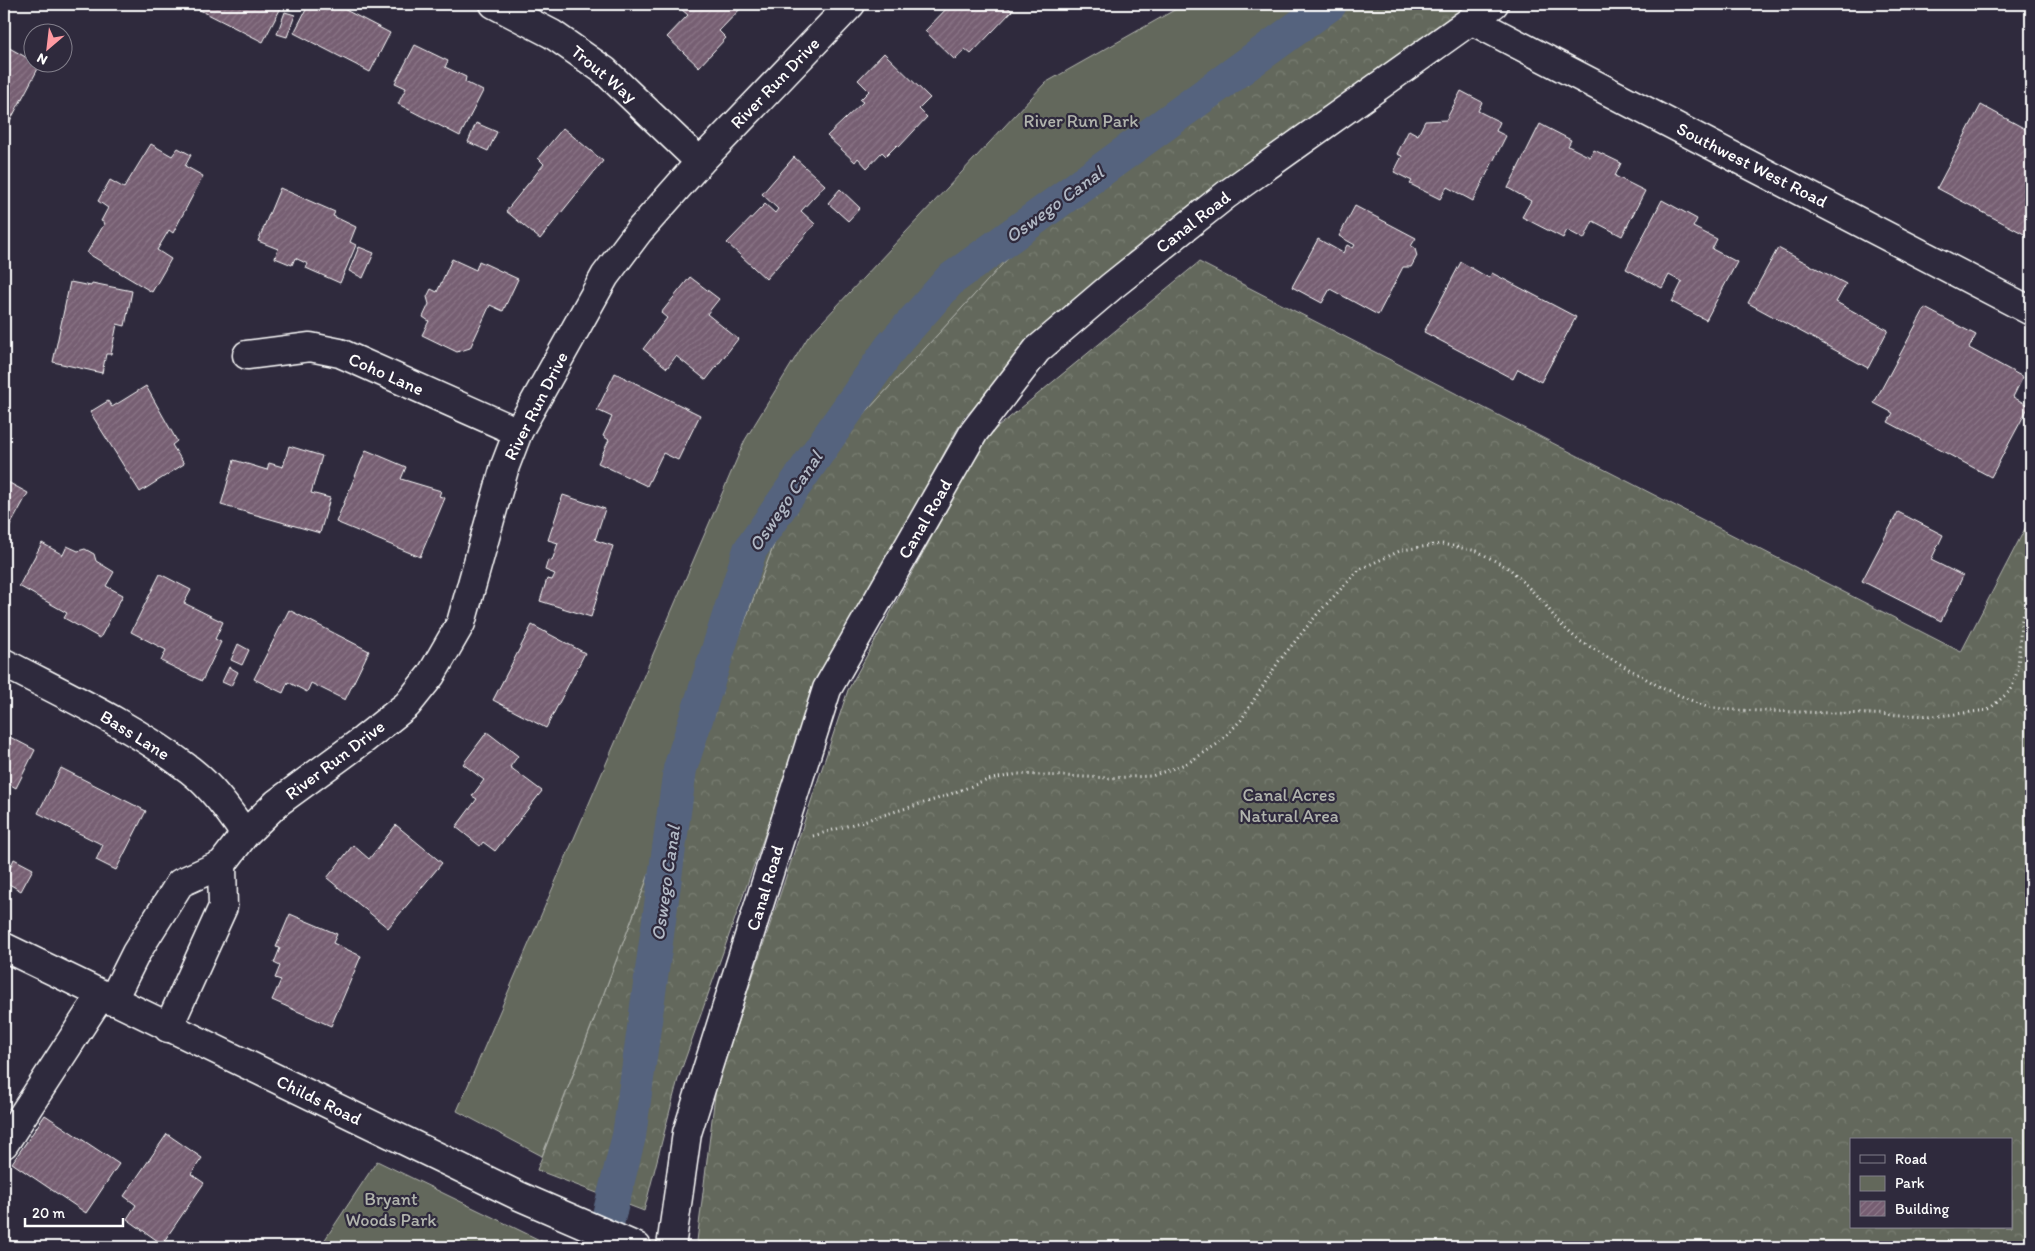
<svg xmlns="http://www.w3.org/2000/svg" width="2035" height="1251" font-family="Itim,sans-serif">
<defs>
<pattern id="forest-crowns" width="20" height="18" patternUnits="userSpaceOnUse" patternTransform="scale(1.25)"><rect width="20" height="18" fill="#63685b"/><path d="M2 6a3 3 0 1 1 6 0M12 15a3 3 0 1 1 6 0" fill="none" stroke="#7a7f74"/></pattern>
<pattern id="building-hatch" width="6" height="6" patternUnits="userSpaceOnUse" patternTransform="scale(1.25)"><rect width="6" height="6" fill="#765e72"/><path d="M-1 1l2-2M0 6l6-6M5 7l2-2" fill="none" stroke="#8b7687"/></pattern>
</defs>
<rect width="100%" height="100%" fill="#2f2a3d"/>
<filter id="ink" filterUnits="userSpaceOnUse"><feTurbulence type="fractalNoise" baseFrequency=".02" numOctaves="2"/><feDisplacementMap in="SourceGraphic" scale="10" xChannelSelector="R" yChannelSelector="G"/><feConvolveMatrix kernelMatrix="1 2 1 2 8 2 1 2 1" color-interpolation-filters="sRGB"/></filter>
<g filter="url(#ink)">
<g fill="url(#forest-crowns)" stroke="#b1b4ad" fill-rule="evenodd">
<path d="M1336,4h139l-332,256 -179,157 -144,262 -142,400 -34,132 -107,-41 258,-681 275,-298z"/>
<path d="M1199,262l762,390 70,-135v86l-6,12 6,4v628h-1320l-14,-6 19,-154 132,-397 139,-254zM1851,1140h160v87h-160z"/>
</g>
<g fill="#63685b" stroke="#b1b4ad">
<path d="M1185,4h151l-266,187 -275,298 -253,667 -85,-45 288,-671 63,-103 237,-254z"/>
<path d="M377,1161l177,86h-234z"/>
</g>
<g fill="none" stroke-linecap="round" stroke-linejoin="round">
<path stroke="#54637e" stroke-width="34" d="M601,1247l28,-111 51,-367 70,-219 141,-203 59,-67 380,-276"/>
</g>
<g fill="url(#building-hatch)" stroke="#fff">
<path d="M188,4h95l-20,38z"/>
<path d="M309,4h25l56,29 -20,39 -76,-39z"/>
<path d="M675,4h70l-26,27 7,7 -27,29 -32,-30 21,-22z"/>
<path d="M951,4h53l8,7 -41,43 -6,-5 -10,11 -30,-29z"/>
<path d="M285,12l10,3 -8,22 -10,-3z"/>
<path d="M4,45l36,20 -36,67z"/>
<path d="M415,45l33,16 -3,6 21,10 -1,5 18,9 -23,45 -62,-32 8,-16 -11,-5z"/>
<path d="M884,53l46,45 -11,11 8,8 -28,30 -2,-2 -11,11 -4,-4 -15,16 -9,-10 -3,4 -28,-26 36,-34 -3,-2 9,-9 -11,-11z"/>
<path d="M1461,91l21,11 -4,9 22,11 -4,9 10,5 -33,65 -26,-14 -7,12 -30,-15 2,-3 -18,-9 8,-16 -5,-2 12,-24 9,5 7,-14 21,-1z"/>
<path d="M1981,105l50,27v93l-5,10 -89,-47z"/>
<path d="M476,123l21,9 -9,19 -20,-9z"/>
<path d="M1540,124l31,16 -3,6 22,11 4,-7 27,13 -6,13 30,15 -23,45 -29,-15 -9,18 -17,-9 -4,8 -41,-21 9,-16 -23,-13z"/>
<path d="M563,128l40,33 -63,78 -34,-28 38,-47 -6,-6z"/>
<path d="M151,144l21,12 6,-8 13,7 -6,11 18,10 -30,57 -4,-3 -12,20 14,9 -19,33 -65,-39 18,-30 -4,-2 7,-13 -10,-7 12,-21 14,8z"/>
<path d="M794,157l31,28 -24,26 14,13 -49,55 -39,-36 38,-39 10,9 3,-4 -16,-15z"/>
<path d="M280,188l55,24 -2,4 23,11 -6,15 6,3 -16,38 -34,-15 2,-4 -13,-6 -3,7 -17,-7 3,-9 -20,-8z"/>
<path d="M840,189l20,19 -12,13 -20,-18z"/>
<path d="M1662,200l35,19 -4,8 24,12 -5,10 25,13 -31,58 -34,-18 10,-20 -13,-7 -7,13 -36,-19z"/>
<path d="M1355,206l61,32 -5,8 4,3 2,7 -6,11h-8l-25,48 -48,-26 -8,14 -30,-16 26,-48 25,14 4,-8 6,3 2,-3 -16,-9z"/>
<path d="M359,247l15,6 -11,25 -14,-7z"/>
<path d="M1778,248l68,36 -10,18 52,28 -20,38 -120,-65z"/>
<path d="M452,259l24,11 3,-9 39,18 -15,32 -13,-6 -20,43 -13,4 -35,-17 7,-14 -6,-4 6,-13 -2,-7 4,-8 6,3z"/>
<path d="M1461,262l28,16 3,-5 84,44 -35,65 -23,-13 -5,10 -89,-47z"/>
<path d="M690,277l29,22 -12,15 31,25 -32,41 -30,-24 -9,12 -24,-19 24,-31 -6,-5z"/>
<path d="M70,282l21,4 1,-3 40,8 -7,35 -8,-2 -6,30h-5l-4,19 -49,-11z"/>
<path d="M1925,308l51,27 -7,13 54,29 -10,20 16,9 -38,71 -103,-55 5,-9 -19,-10z"/>
<path d="M615,373l85,42 -22,45 -15,-7 -16,33 -49,-23 11,-23 -6,-4 9,-19 -15,-7z"/>
<path d="M146,386l31,55 -5,4 12,19 -44,28 -50,-80 18,-11 4,6z"/>
<path d="M289,446l33,10 -11,37 19,5 -10,35 -99,-28 13,-45 33,10 2,-7 14,4z"/>
<path d="M366,450l40,17 -5,12 40,12 -2,5 6,2 -25,59 -84,-35z"/>
<path d="M4,480l24,13 -24,44z"/>
<path d="M563,495l42,14 -10,31 18,6 -22,71 -51,-16 7,-22 5,1 3,-6 -10,-4 3,-10 4,1 6,-18 -10,-3z"/>
<path d="M1898,512l45,23 -12,25 32,16 -22,45 -79,-40z"/>
<path d="M42,543l21,12 4,-9 11,5 7,-2 9,5 2,7 18,11 -8,14 17,9 -23,43 -36,-20 3,-5 -48,-27z"/>
<path d="M160,574l31,16 -7,13 39,19 -8,17 6,3 -19,39 -41,-20 5,-11 -35,-18z"/>
<path d="M289,610l80,41 -24,49 -34,-17 -4,9 -19,-10 -5,11 -29,-14z"/>
<path d="M532,625l53,28 -39,75 -53,-28z"/>
<path d="M238,644l11,6 -7,15 -11,-5z"/>
<path d="M229,667l9,5 -7,14 -9,-4z"/>
<path d="M487,732l31,24 -8,11 32,24 -47,60 -12,-9 -3,4 -24,-19 21,-28 -5,-3 12,-16 -21,-16z"/>
<path d="M4,734l31,16 -19,38 -12,-7z"/>
<path d="M61,768l85,43 -30,59 -20,-10 7,-15 -65,-32z"/>
<path d="M396,825l46,38 -54,65 -61,-50 26,-33 16,14z"/>
<path d="M14,859l19,10 -12,22 -17,-10z"/>
<path d="M290,914l47,20 -4,9 28,13 -30,70 -59,-26 9,-20 -6,-2 5,-12 -6,-3 6,-15 -4,-1z"/>
<path d="M45,1115l74,49 -33,49 -74,-50z"/>
<path d="M167,1134l35,24 -11,16 13,9 -42,61 -35,-25 9,-14 -12,-9z"/>
</g>
<g fill="none" stroke-linecap="round" stroke-linejoin="round">
<g stroke="#fff" stroke-width="31">
<g id="minor">
<path d="M494,4l58,30 53,37 95,91"/>
<path d="M1471,20l560,291"/>
<path d="M247,355l63,-8 30,6 178,79"/>
<path d="M4,663c63,33 129,63 186,107 22,17 39,41 55,64"/>
<path d="M4,947l515,249 118,51"/>
<path d="M112,1001l24,-48 44,-70 42,-19 23,-30 32,-31 86,-63 44,-35 24,-30 30,-52 44,-157 13,-34 87,-156 33,-44 62,-70 151,-158"/>
<path d="M168,1028l55,-121 -1,-43"/>
<path d="M4,1144l97,-149"/>
<path d="M671,1247l16,-114 140,-444 147,-257 63,-82 75,-64 114,-91 268,-191"/>
</g>
</g>
<path stroke="#fff" stroke-width="3" stroke-dasharray="1 4" stroke-linecap="butt" d="M813,836l124,-37 51,-19 30,-6 91,4 43,-2 36,-13 31,-20 22,-23 38,-59 40,-49 41,-43 42,-19 40,-6 35,7 33,18 34,34 14,19 20,18 84,48 45,19 25,3 207,6 49,-6 23,-20 7,-21 3,-46 10,-32"/>
<use href="#minor" stroke="#2f2a3d" stroke-width="28"/>
</g>
</g>
<g text-anchor="middle" stroke-width="4.5" stroke-linejoin="round" paint-order="stroke">
<g font-size="18" fill="#fff" stroke="#2f2a3d">
<text transform="translate(604 74) rotate(40)" y="6">Trout Way</text>
<text transform="translate(775 83) rotate(-46)" y="6">River Run Drive</text>
<text transform="translate(1752 165) rotate(27)" y="6">Southwest West Road</text>
<text transform="translate(1193 222) rotate(-38)" y="6">Canal Road</text>
<text transform="translate(386 374) rotate(24)" y="6">Coho Lane</text>
<text transform="translate(536 406) rotate(-63)" y="6">River Run Drive</text>
<text transform="translate(925 519) rotate(-60)" y="6">Canal Road</text>
<text transform="translate(135 735) rotate(32)" y="6">Bass Lane</text>
<text transform="translate(335 760) rotate(-37)" y="6">River Run Drive</text>
<text transform="translate(765 888) rotate(-73)" y="6">Canal Road</text>
<text transform="translate(319 1100) rotate(26)" y="6">Childs Road</text>
</g>
<g font-size="18" fill="#b1b4ad" stroke="#2f2a3d">
<text x="1081" y="127">River Run Park</text>
<text x="1289" y="801">Canal Acres<tspan x="1289" dy="21">Natural Area</tspan></text>
<text x="391" y="1205">Bryant<tspan x="391" dy="21">Woods Park</tspan></text>
</g>
<g font-size="19" font-style="italic" fill="#b2b9c5" stroke="#2f2a3d">
<text transform="translate(1054 204) rotate(-36)" y="7">Oswego Canal</text>
<text transform="translate(785 501) rotate(-56)" y="7">Oswego Canal</text>
<text transform="translate(665 883) rotate(-82)" y="7">Oswego Canal</text>
</g>
</g>
<rect width="2035" height="1251" fill="none" stroke="#2f2a3d" stroke-width="20"/>
<rect x="10" y="10" width="2015" height="1231" fill="none" stroke="#fff" stroke-width="2" filter="url(#ink)"/>
<rect x="1850" y="1138" width="162" height="90" fill="#2f2a3d" stroke="#827f8b"/>
<rect x="1860" y="1155" width="25" height="8" fill="#2f2a3d" stroke="#827f8b"/>
<text x="1895" y="1164" font-size="15" fill="#ffffff">Road</text>
<rect x="1860" y="1176" width="25" height="15" fill="#63685b" stroke="#827f8b"/>
<text x="1895" y="1188" font-size="15" fill="#ffffff">Park</text>
<rect x="1860" y="1201" width="25" height="15" fill="url(#building-hatch)" stroke="#827f8b"/>
<text x="1895" y="1214" font-size="15" fill="#ffffff">Building</text>
<g transform="translate(48 48) rotate(208)"><circle r="24" fill="#2f2a3d" stroke="#827f8b"/>
<path d="M0-4L9 19L0 12L-9 19Z" fill="#ff9aa2"/>
<text y="-8" font-size="14" font-weight="bold" text-anchor="middle" fill="#ffffff">N</text>
</g>
<path d="M25 1218v8h98v-8" fill="none" stroke="#ffffff" stroke-width="2.5"/>
<text x="32" y="1218" font-size="15" fill="#ffffff" stroke="#2f2a3d" stroke-width="4" paint-order="stroke">20 m</text>
</svg>
